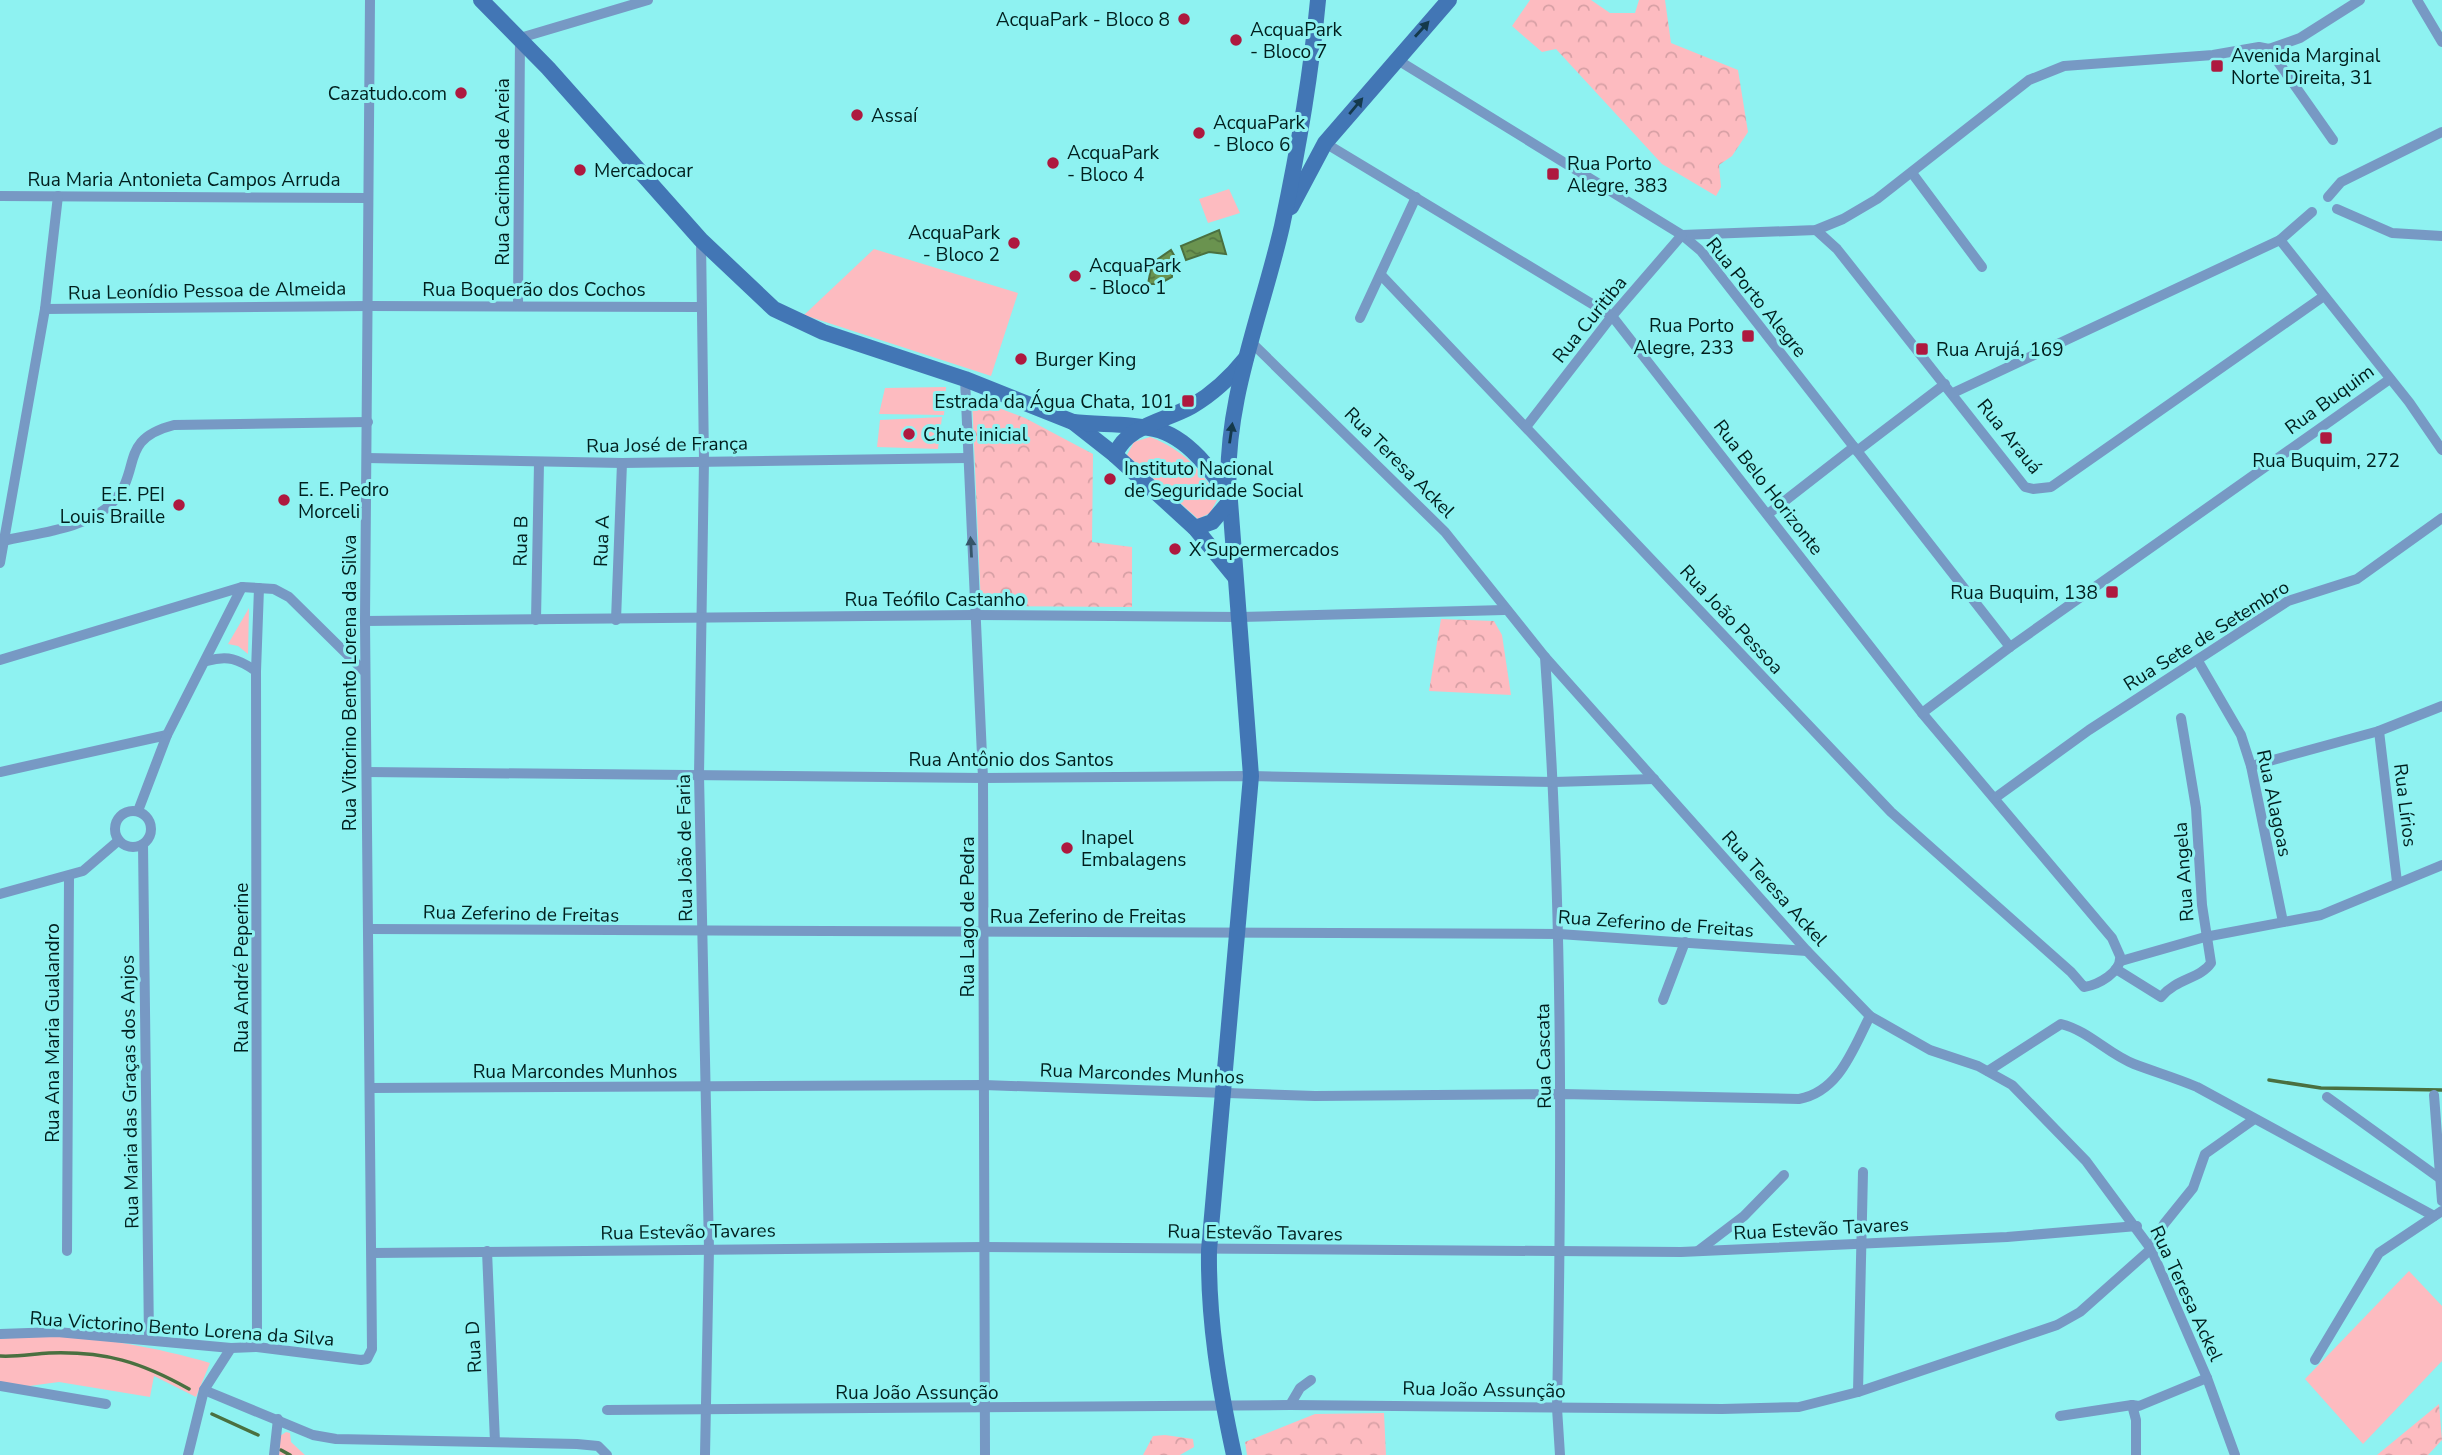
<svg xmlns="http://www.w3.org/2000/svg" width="2442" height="1455" font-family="'Nunito Sans',sans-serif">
<defs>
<pattern id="forest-crowns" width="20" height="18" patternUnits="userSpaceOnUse" patternTransform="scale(1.75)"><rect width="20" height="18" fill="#fdbbc0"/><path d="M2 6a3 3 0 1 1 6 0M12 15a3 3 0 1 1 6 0" fill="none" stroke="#d7a0a5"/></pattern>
<pattern id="water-ripples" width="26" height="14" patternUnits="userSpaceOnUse" patternTransform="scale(1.75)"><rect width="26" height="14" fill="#6a934f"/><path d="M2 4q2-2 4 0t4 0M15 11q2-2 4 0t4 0" fill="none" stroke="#557741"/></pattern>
</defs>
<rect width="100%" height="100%" fill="#8ef2f1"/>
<g fill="#fdbbc0">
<path d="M1229,189l11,24 -32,10 -9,-24z"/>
<path d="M874,249l144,44 -27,83 -187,-61z"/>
<path d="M946,387l-2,28 -65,-1 6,-26z"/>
<path d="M942,417l-4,32 -61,-2 3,-27z"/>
<path d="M1150,437c32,12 53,33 67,63l-7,13 -12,6 -71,-64 7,-13z"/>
<path d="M249,608l-1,46 -10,-8 -10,-2z"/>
<path d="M2409,1271l33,35v55l-79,83 -58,-65z"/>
<path d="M0,1339c70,-8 144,5 210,24l-14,34 -42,-21 -4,21 -91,-15 -30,4 -29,-4z"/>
</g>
<g fill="url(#forest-crowns)">
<path d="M1530,0h61l19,13h25l4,-13h26l6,43 67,27 10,62 -16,24 -13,9 2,22 -5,9 -54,-32 -106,-115 -14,3 -30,-26z"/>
<path d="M972,398l53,20 68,36 -1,88 40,5v60l-151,-1z"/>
<path d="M1441,619l53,2 8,14 9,60 -82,-4z"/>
<path d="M2439,1404l3,36 -14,15h-51z"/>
<path d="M1384,1413l2,42h-139l-2,-13 70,-28z"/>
<path d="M286,1432l4,1 1,9 14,13h-26l1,-19z"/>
<path d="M1165,1435l28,4 1,8 -14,8h-37l10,-19z"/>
</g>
<g fill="url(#water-ripples)" stroke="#4a7040" stroke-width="2">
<path d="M1219,230l7,24 -17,-2 -23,8 -5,-14z"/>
<path d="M1171,250l7,12 -6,7v8l-13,7h-11l4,-21z"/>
</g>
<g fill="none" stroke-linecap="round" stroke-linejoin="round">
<g stroke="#4a7040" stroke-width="3.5">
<path d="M2269,1080l52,8 121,2"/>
<path d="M0,1356c17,1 32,-2 49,-3 56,-2 92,9 140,36"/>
<path d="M212,1414l46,21"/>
<path d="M281,1450l9,5"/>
</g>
<g stroke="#7799c4" stroke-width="10">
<path d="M2417,0l25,42"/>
<path d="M2269,49l64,91"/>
<path d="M1396,59l286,176 19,16 309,396"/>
<path d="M1325,143l287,173 310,397 190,225 8,18c2,16 -22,29 -36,31l-13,-15 -180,-160 -510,-537"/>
<path d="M1912,173l70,94"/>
<path d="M0,196l368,2"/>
<path d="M2328,197l13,-15 101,-50"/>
<path d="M2337,209l55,24 50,3"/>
<path d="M1816,230l21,19 188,238 8,2 18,-2 273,-191"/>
<path d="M1682,235l134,-5 27,-11 34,-20 152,-119 35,-14 149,-11 46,-8 10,2 31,-11 60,-38"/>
<path d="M701,240l3,220 -5,315 10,474 -4,206"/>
<path d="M2280,240l32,-28"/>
<path d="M518,306l2,-268 128,-38"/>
<path d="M45,309l324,-3 331,1"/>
<path d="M1360,318l56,-121"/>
<path d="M1252,343l193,189 100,125 262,294 63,65 60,34 48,16 34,19 74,76 65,88 56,129 28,77"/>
<path d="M965,379l18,399 2,677"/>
<path d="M1953,393l327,-153 129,162 33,48"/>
<path d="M1526,427l86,-111 70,-81"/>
<path d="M1857,451l88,-67"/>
<path d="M367,458l255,5 345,-5"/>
<path d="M1768,514l86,-67"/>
<path d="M3,541c33,-8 83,-12 108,-37 33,-33 5,-64 63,-79l194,-3"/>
<path d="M0,563l45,-254 13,-113"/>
<path d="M536,620l3,-157"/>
<path d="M616,620l6,-157"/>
<path d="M365,621l609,-6 266,2 264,-7"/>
<path d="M1545,657c18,250 17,500 12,751l3,47"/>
<path d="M0,660l242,-73 32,2 15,8 76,75"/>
<path d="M207,661c21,-6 31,-2 49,10"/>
<path d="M2198,661l43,74 10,31 32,156"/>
<path d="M1922,713l88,-66 380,-268"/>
<path d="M2379,731l18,151"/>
<path d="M2251,766l128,-35 63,-25"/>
<path d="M0,772l167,-37"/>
<path d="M367,772l616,6 268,-2 303,6 100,-3"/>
<path d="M1995,798l94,-68 199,-129 69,-22 85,-61"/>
<circle cx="133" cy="829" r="18"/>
<path d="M138,811l29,-76 75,-148"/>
<path d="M143,844l6,496"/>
<path d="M0,894l83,-23 35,-30"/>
<path d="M368,929l1191,5 248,17"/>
<path d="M2121,961l84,-24 116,-22 121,-50"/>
<path d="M2116,969l45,28c16,-19 39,-18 50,-34l-9,-58 -6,-97 -15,-90"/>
<path d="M1663,1000l22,-58"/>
<path d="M1988,1071l73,-47c28,7 47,30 73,40 21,8 42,14 63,23l237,129"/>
<path d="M370,1088l614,-3 331,11 247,-2 237,5c40,-7 54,-50 71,-83"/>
<path d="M2434,1095l8,106"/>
<path d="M2327,1097l111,80"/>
<path d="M67,1251l2,-373"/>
<path d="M487,1251l8,191"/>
<path d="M1698,1251l46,-35 40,-41"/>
<path d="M372,1253l612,-6 697,5 326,-15 130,-11"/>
<path d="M0,1334l57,-2 174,16 26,-1 104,13 6,-1 5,-10 -7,-728 5,-621"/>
<path d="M257,1347l-1,-676 3,-83"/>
<path d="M2315,1360l64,-107 63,-42"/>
<path d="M0,1386l106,18"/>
<path d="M204,1390l109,45 23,4 241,5 21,2 9,9"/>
<path d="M1858,1392l5,-220"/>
<path d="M1290,1405l10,-17 11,-8"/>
<path d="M607,1410l683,-5 432,4 77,-2 59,-15 199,-67 23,-13 71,-63 13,-25 29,-36 12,-34 48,-34"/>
<path d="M2060,1416l72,-11"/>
<path d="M188,1455l16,-65 27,-42"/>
<path d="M274,1455l4,-36"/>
<path d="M2136,1455v-35l-4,-15 7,1 68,-28"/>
</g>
<g stroke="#4276b5" stroke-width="16">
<path d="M481,0l67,68 153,172 73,69 49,23 142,47 108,43 42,33 80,73 40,49"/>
<path d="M1291,207l34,-64 124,-143"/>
<path d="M1073,422c26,3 55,1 81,7 33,7 61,44 76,72l21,275 -42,474c-1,70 10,136 25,205"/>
<path d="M1115,455c12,-30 51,-34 77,-49 22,-13 38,-28 54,-48"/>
<path d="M1229,495c-6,-91 33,-181 53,-269 16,-75 29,-151 36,-226"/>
<path d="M1195,528l17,-6 18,-21"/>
</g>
</g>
<defs><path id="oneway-solid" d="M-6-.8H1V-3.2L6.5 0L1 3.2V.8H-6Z" transform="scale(1.75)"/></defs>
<g fill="#14394b">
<use href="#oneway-solid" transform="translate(1422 29) rotate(-48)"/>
<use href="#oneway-solid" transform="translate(1356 106) rotate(-50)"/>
<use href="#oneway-solid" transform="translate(1231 433) rotate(-82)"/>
</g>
<use fill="#365669" href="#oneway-solid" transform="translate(971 547) rotate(-93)"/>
<g fill="#ae193f" stroke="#8ef2f1" stroke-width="2.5">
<circle cx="1184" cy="19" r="7"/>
<circle cx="1236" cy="40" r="7"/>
<rect x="2210" y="59" width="14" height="14" rx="3.5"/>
<circle cx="461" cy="93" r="7"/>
<circle cx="857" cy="115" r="7"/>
<circle cx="1199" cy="133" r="7"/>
<circle cx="1053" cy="163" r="7"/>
<circle cx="580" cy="170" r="7"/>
<rect x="1546" y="167" width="14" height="14" rx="3.5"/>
<circle cx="1014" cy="243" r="7"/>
<circle cx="1075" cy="276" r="7"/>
<rect x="1741" y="329" width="14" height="14" rx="3.5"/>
<rect x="1915" y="342" width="14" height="14" rx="3.5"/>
<circle cx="1021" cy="359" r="7"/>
<rect x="1181" y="394" width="14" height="14" rx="3.5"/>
<circle cx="909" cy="434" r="7"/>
<rect x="2319" y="431" width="14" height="14" rx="3.5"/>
<circle cx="1110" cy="479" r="7"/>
<circle cx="284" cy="500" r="7"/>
<circle cx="179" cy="505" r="7"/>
<circle cx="1175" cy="549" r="7"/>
<rect x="2105" y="585" width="14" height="14" rx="3.5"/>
<circle cx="1067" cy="848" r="7"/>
</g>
<g text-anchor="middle" stroke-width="6" stroke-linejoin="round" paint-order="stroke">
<g font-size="19" fill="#001f1e" stroke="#8ef2f1" text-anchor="start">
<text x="1170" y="26" text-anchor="end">AcquaPark - Bloco 8</text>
<text x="1250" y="36">AcquaPark<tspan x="1250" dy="22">- Bloco 7</tspan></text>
<text x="2231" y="62">Avenida Marginal<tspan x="2231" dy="22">Norte Direita, 31</tspan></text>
<text x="447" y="100" text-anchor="end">Cazatudo.com</text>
<text x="871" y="122">Assaí</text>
<text x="1213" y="129">AcquaPark<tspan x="1213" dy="22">- Bloco 6</tspan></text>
<text x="1067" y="159">AcquaPark<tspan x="1067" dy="22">- Bloco 4</tspan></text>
<text x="1567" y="170">Rua Porto<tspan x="1567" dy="22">Alegre, 383</tspan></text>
<text x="594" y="177">Mercadocar</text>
<text x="1000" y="239" text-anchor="end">AcquaPark<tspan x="1000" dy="22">- Bloco 2</tspan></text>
<text x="1089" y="272">AcquaPark<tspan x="1089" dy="22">- Bloco 1</tspan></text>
<text x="1734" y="332" text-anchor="end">Rua Porto<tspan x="1734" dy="22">Alegre, 233</tspan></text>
<text x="1936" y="356">Rua Arujá, 169</text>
<text x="1035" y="366">Burger King</text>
<text x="1174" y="408" text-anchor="end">Estrada da Água Chata, 101</text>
<text x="923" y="441">Chute inicial</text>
<text x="2326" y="467" text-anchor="middle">Rua Buquim, 272</text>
<text x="1124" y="475">Instituto Nacional<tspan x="1124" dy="22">de Seguridade Social</tspan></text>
<text x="298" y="496">E. E. Pedro<tspan x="298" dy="22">Morceli</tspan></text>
<text x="165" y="501" text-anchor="end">E.E. PEI<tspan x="165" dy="22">Louis Braille</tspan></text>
<text x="1189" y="556">X Supermercados</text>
<text x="2098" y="599" text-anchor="end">Rua Buquim, 138</text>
<text x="1081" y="844">Inapel<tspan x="1081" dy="22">Embalagens</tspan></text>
</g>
<g font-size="19" fill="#001f1e" stroke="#8ef2f1">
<text transform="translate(502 172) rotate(-90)" y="7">Rua Cacimba de Areia</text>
<text x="184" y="186">Rua Maria Antonieta Campos Arruda</text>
<text x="534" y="296">Rua Boquerão dos Cochos</text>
<text transform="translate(207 290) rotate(-1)" y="7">Rua Leonídio Pessoa de Almeida</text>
<text transform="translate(1757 297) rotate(51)" y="7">Rua Porto Alegre</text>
<text transform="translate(1589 319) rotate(-51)" y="7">Rua Curitiba</text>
<text transform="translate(2329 399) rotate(-36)" y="7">Rua Buquim</text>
<text transform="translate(2010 436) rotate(51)" y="7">Rua Arauá</text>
<text transform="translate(667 444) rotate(-1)" y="7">Rua José de França</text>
<text transform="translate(1400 462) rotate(45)" y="7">Rua Teresa Ackel</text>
<text transform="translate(1769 487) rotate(52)" y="7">Rua Belo Horizonte</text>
<text transform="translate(520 541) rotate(-89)" y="7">Rua B</text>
<text transform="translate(601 541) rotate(-88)" y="7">Rua A</text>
<text x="935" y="606">Rua Teófilo Castanho</text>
<text transform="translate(1732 619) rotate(47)" y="7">Rua João Pessoa</text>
<text transform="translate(2206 635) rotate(-32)" y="7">Rua Sete de Setembro</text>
<text transform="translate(349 683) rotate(-90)" y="7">Rua Vitorino Bento Lorena da Silva</text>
<text x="1011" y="766">Rua Antônio dos Santos</text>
<text transform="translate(2275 803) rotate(78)" y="7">Rua Alagoas</text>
<text transform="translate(2406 805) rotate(83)" y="7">Rua Lírios</text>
<text transform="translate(684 848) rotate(-91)" y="7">Rua João de Faria</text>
<text transform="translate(2183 872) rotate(-94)" y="7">Rua Angela</text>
<text transform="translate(1775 888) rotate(48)" y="7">Rua Teresa Ackel</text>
<text transform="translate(521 913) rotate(1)" y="7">Rua Zeferino de Freitas</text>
<text x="1088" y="923">Rua Zeferino de Freitas</text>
<text transform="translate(967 917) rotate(-90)" y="7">Rua Lago de Pedra</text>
<text transform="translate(1656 923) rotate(4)" y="7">Rua Zeferino de Freitas</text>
<text transform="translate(241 968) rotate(-90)" y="7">Rua André Peperine</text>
<text transform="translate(52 1033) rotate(-90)" y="7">Rua Ana Maria Gualandro</text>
<text transform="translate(1543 1056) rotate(-91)" y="7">Rua Cascata</text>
<text x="575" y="1078">Rua Marcondes Munhos</text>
<text transform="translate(1142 1073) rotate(2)" y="7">Rua Marcondes Munhos</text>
<text transform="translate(129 1092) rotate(-91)" y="7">Rua Maria das Graças dos Anjos</text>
<text transform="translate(1821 1228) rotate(-3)" y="7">Rua Estevão Tavares</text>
<text transform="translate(688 1231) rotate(-1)" y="7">Rua Estevão Tavares</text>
<text transform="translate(1255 1232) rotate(1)" y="7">Rua Estevão Tavares</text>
<text transform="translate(2187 1293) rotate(65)" y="7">Rua Teresa Ackel</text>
<text transform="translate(182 1328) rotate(4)" y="7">Rua Victorino Bento Lorena da Silva</text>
<text transform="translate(473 1347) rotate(-93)" y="7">Rua D</text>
<text transform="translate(1484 1389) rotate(1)" y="7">Rua João Assunção</text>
<text x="917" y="1399">Rua João Assunção</text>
</g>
</g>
</svg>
